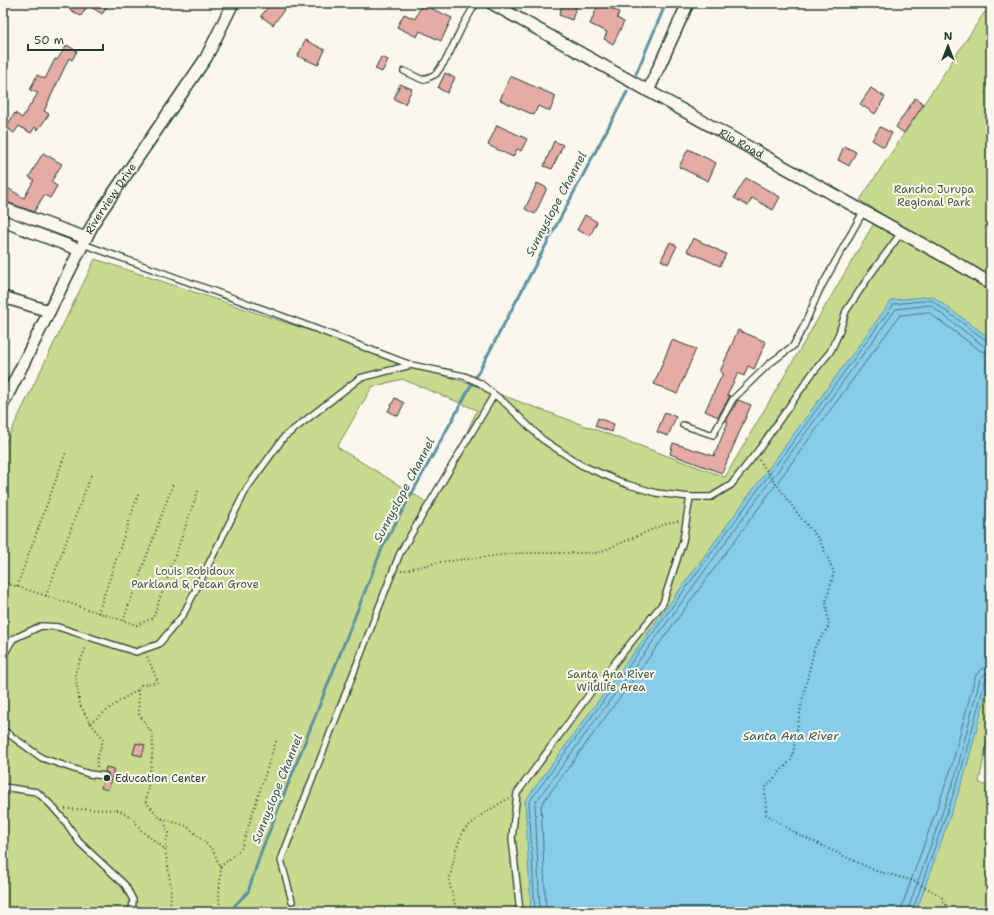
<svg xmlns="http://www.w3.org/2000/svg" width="994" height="915" font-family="'Shantell Sans',sans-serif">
<rect width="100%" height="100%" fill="#fbf7ec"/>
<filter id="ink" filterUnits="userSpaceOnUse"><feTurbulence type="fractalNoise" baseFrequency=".025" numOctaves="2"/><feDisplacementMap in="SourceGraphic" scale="8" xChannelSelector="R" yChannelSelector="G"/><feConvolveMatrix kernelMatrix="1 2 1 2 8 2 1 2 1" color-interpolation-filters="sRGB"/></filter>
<g filter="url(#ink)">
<path fill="#c9da8e" stroke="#748c61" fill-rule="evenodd" d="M991,10v714l-12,58 12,7v123h-988v-464l92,-189 390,130 240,88 155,-264 -20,-13 124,-187zM402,379l75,31 -44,96 -96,-59 35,-60z"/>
<path fill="#87cce9" stroke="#5d93a1" d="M932,296l59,43v336l-27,102 -48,135h-385l-6,-111 367,-501z"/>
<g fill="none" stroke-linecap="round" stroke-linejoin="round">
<g stroke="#49767c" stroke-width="1">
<path d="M535,912l-6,-110 365,-498 37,-4 56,41 4,1"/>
<path d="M540,912l-5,-109 361,-494 34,-4 54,41 7,1"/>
<path d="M546,912l-5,-107 359,-490 28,-3 53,39 10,2"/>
<path d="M901,912l1,-6 48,-134 25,-95 6,-8 10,-3"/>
<path d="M907,912l49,-138 24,-95 5,-5 6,-2"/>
<path d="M912,912l48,-137 25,-94 2,-3 4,-1"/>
</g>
<g stroke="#5d93a1" stroke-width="3">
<path d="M636,74l30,-71"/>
<path d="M234,912l1,-7 13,-13 13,-40 122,-306 102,-186 142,-268"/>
</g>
</g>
<g fill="#e6aba4" stroke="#1f3d34">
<path d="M72,3h37l-7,11 -14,-9 -7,11 -12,-7z"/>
<path d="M271,3h18l-16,22 -12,-9z"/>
<path d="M563,3h9l-1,2 5,2 -4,13 -13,-5z"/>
<path d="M599,3l20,9 -2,6 7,4 -11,22 -9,-5 3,-7 -17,-8z"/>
<path d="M422,4l30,14 -11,23 -21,-10 -3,6 -20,-10 7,-13 11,5z"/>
<path d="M305,40l20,10 -7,15 -20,-9z"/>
<path d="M67,45l10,6 -5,9 -3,-2 -25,53 5,3 -11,16 -3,-3 -4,6 -12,-7 -5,7 -8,-6 9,-14 7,5 16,-25 -8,-3 7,-15 8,4 10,-20 2,1z"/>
<path d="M381,57l7,3 -6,12 -7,-3z"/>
<path d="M445,73l10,5 -8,15 -9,-5z"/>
<path d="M510,76l46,20 -6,15 -12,-5 -4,9 -34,-15z"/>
<path d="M400,84l12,5 -7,15 -11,-5z"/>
<path d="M871,88l14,9 -10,17 -15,-10z"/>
<path d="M915,98l9,6 -20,29 -8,-6z"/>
<path d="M497,125l30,14 -6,12 -4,-2 -4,8 -25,-12z"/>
<path d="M880,127l12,6 -8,14 -12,-7z"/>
<path d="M554,141l9,4 -11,24 -8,-3z"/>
<path d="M844,146l12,6 -7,14 -11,-6z"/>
<path d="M688,149l28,14 -8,18 -29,-14z"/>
<path d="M43,153l19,11 -11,18 6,4 -7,12 -6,-3 -10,17 -25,-9 -6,-4v-7l3,-5 18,11 10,-18 -5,-3z"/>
<path d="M746,178l34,19 -7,13 -21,-12 -4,8 -14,-8z"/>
<path d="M537,183l10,5 -12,26 -10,-5z"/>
<path d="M585,215l12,7 -7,14 -13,-6z"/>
<path d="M693,238l33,16 -6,12 -33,-15z"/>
<path d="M670,242l7,4 -9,18 -7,-4z"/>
<path d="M738,330l28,12 -12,27 -6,-3 -4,10 -6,-3 -11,22 3,1 -12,21 -13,-6 18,-38 -3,-1z"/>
<path d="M672,340l24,9 -19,45 -23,-10z"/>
<path d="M395,398l9,5 -6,13 -10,-5z"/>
<path d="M738,400l13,5 -29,68 -52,-19 3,-11 41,13 14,-34 -2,-1z"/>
<path d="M665,412l11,5 -8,19 -11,-4z"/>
<path d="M598,418l16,6 -2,8 -17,-6z"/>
<path d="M136,743l9,2 -3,11 -9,-2z"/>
<path d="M106,767l8,2 -6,21 -7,-2 2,-8h4l2,-3 -1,-4 -3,-1z"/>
</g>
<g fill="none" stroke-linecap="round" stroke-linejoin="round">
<g stroke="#1f3d34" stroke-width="8">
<g id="service">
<path d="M404,71l19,9 13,-6 11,-16 15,-31 14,-24"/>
<path d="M83,244l183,66 145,55"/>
<path d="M683,425l30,10 20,-36 36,-35 24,-18 11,-20 15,-35 44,-79"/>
<path d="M3,656l10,-17 28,-13 17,1 78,25 23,-8 24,-29 64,-127 37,-51 76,-59 51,-13 53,11 16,7 26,21 36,35 39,26 45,19 30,9 34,4h21l20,-12 29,-37 51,-73 19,-23 9,-19 7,-22 24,-36 31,-42"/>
<path d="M3,730l39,28 47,16 16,2"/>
<path d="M3,787l34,5 13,12 15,17 14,21 46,43 8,15 -1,12"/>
<path d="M292,901l-11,-41 119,-307 94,-158"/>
<path d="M520,912l-8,-74 5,-45 74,-101 72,-89 20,-62 7,-44"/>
</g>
</g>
<g stroke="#1f3d34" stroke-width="14">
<g id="minor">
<path id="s1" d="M491,3l474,265 26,16"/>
<path d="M648,91l40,-88"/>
<path d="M3,208l83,30"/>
<path d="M3,221l77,29"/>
<path d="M3,297l46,14"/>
<path id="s2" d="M3,404l92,-184 111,-162 27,-55"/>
</g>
</g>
<g stroke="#1f3d34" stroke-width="2" stroke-dasharray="1 3" stroke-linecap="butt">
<path d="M759,460l41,57 19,22 15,33 -8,30 3,24 -14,20 -13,55 -10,58 -27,29 1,26 31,20 79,37 38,10 27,15 9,16"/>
<path d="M401,571l39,-9 80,-9h78l69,-30 12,-2"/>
<path d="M3,582l134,43 16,-7 45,-127"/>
<path d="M17,586l49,-134"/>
<path d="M46,596l45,-121"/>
<path d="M98,613l41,-121"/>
<path d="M123,621l50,-137"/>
<path d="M87,645l-12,28 5,32 10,18 13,15c-1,11 -8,18 -6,30"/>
<path d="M138,690l1,24 14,21 -1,22 -6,45 14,16 27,8 26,24 8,19 -2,24 1,19"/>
<path d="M90,723l31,-23 17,-10 3,-5 17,-3 -11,-26"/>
<path d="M65,809l53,1 13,7 11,14 23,18 6,37 -1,26"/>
<path d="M162,818l7,15 -3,8v9"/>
<path d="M220,867l21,-18 35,-108"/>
<path d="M457,912l-8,-30 7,-33 8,-19 19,-16 26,-16"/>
</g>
<use href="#service" stroke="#fbf7ec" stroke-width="5.5"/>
<use href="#minor" stroke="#fbf7ec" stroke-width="11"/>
</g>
</g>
<circle fill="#1f3d34" stroke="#fbf7ec" stroke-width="1.5" cx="107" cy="778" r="4"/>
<g text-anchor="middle" stroke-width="4" stroke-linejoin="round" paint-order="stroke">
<g font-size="11" fill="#1f3d34" stroke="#fbf7ec">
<text dy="4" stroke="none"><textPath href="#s1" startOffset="287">Rio Road</textPath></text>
<text dy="4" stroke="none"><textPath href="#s2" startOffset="232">Riverview Drive</textPath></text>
</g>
<g font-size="11" fill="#415c46" stroke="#fbf7ec">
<text x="934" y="193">Rancho Jurupa<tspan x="934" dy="13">Regional Park</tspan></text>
<text x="195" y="575">Louis Robidoux<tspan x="195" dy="13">Parkland &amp; Pecan Grove</tspan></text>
<text x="611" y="678">Santa Ana River<tspan x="611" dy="13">Wildlife Area</tspan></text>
</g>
<g font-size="11" fill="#1f3d34" stroke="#fbf7ec" text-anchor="start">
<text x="115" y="782">Education Center</text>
</g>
<g font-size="12" font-style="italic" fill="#345a58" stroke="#fbf7ec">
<text transform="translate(556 204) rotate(-62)" y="4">Sunnyslope Channel</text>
<text transform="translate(404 490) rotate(-62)" y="4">Sunnyslope Channel</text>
<text x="791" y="740">Santa Ana River</text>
<text transform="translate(277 789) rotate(-68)" y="4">Sunnyslope Channel</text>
</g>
</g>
<rect width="994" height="915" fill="none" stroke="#fbf7ec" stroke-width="16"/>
<rect x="8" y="8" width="978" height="899" fill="none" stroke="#1f3d34" stroke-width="1.5" filter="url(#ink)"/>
<g transform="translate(948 46)" stroke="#fbf7ec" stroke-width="3" paint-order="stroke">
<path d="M0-3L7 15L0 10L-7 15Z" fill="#1f3d34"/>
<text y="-6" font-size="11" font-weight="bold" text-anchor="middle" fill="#1f3d34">N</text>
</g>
<path d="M28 44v6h75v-6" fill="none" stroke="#1f3d34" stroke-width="2"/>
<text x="34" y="44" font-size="12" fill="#1f3d34" stroke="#fbf7ec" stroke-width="3" paint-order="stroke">50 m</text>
</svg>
